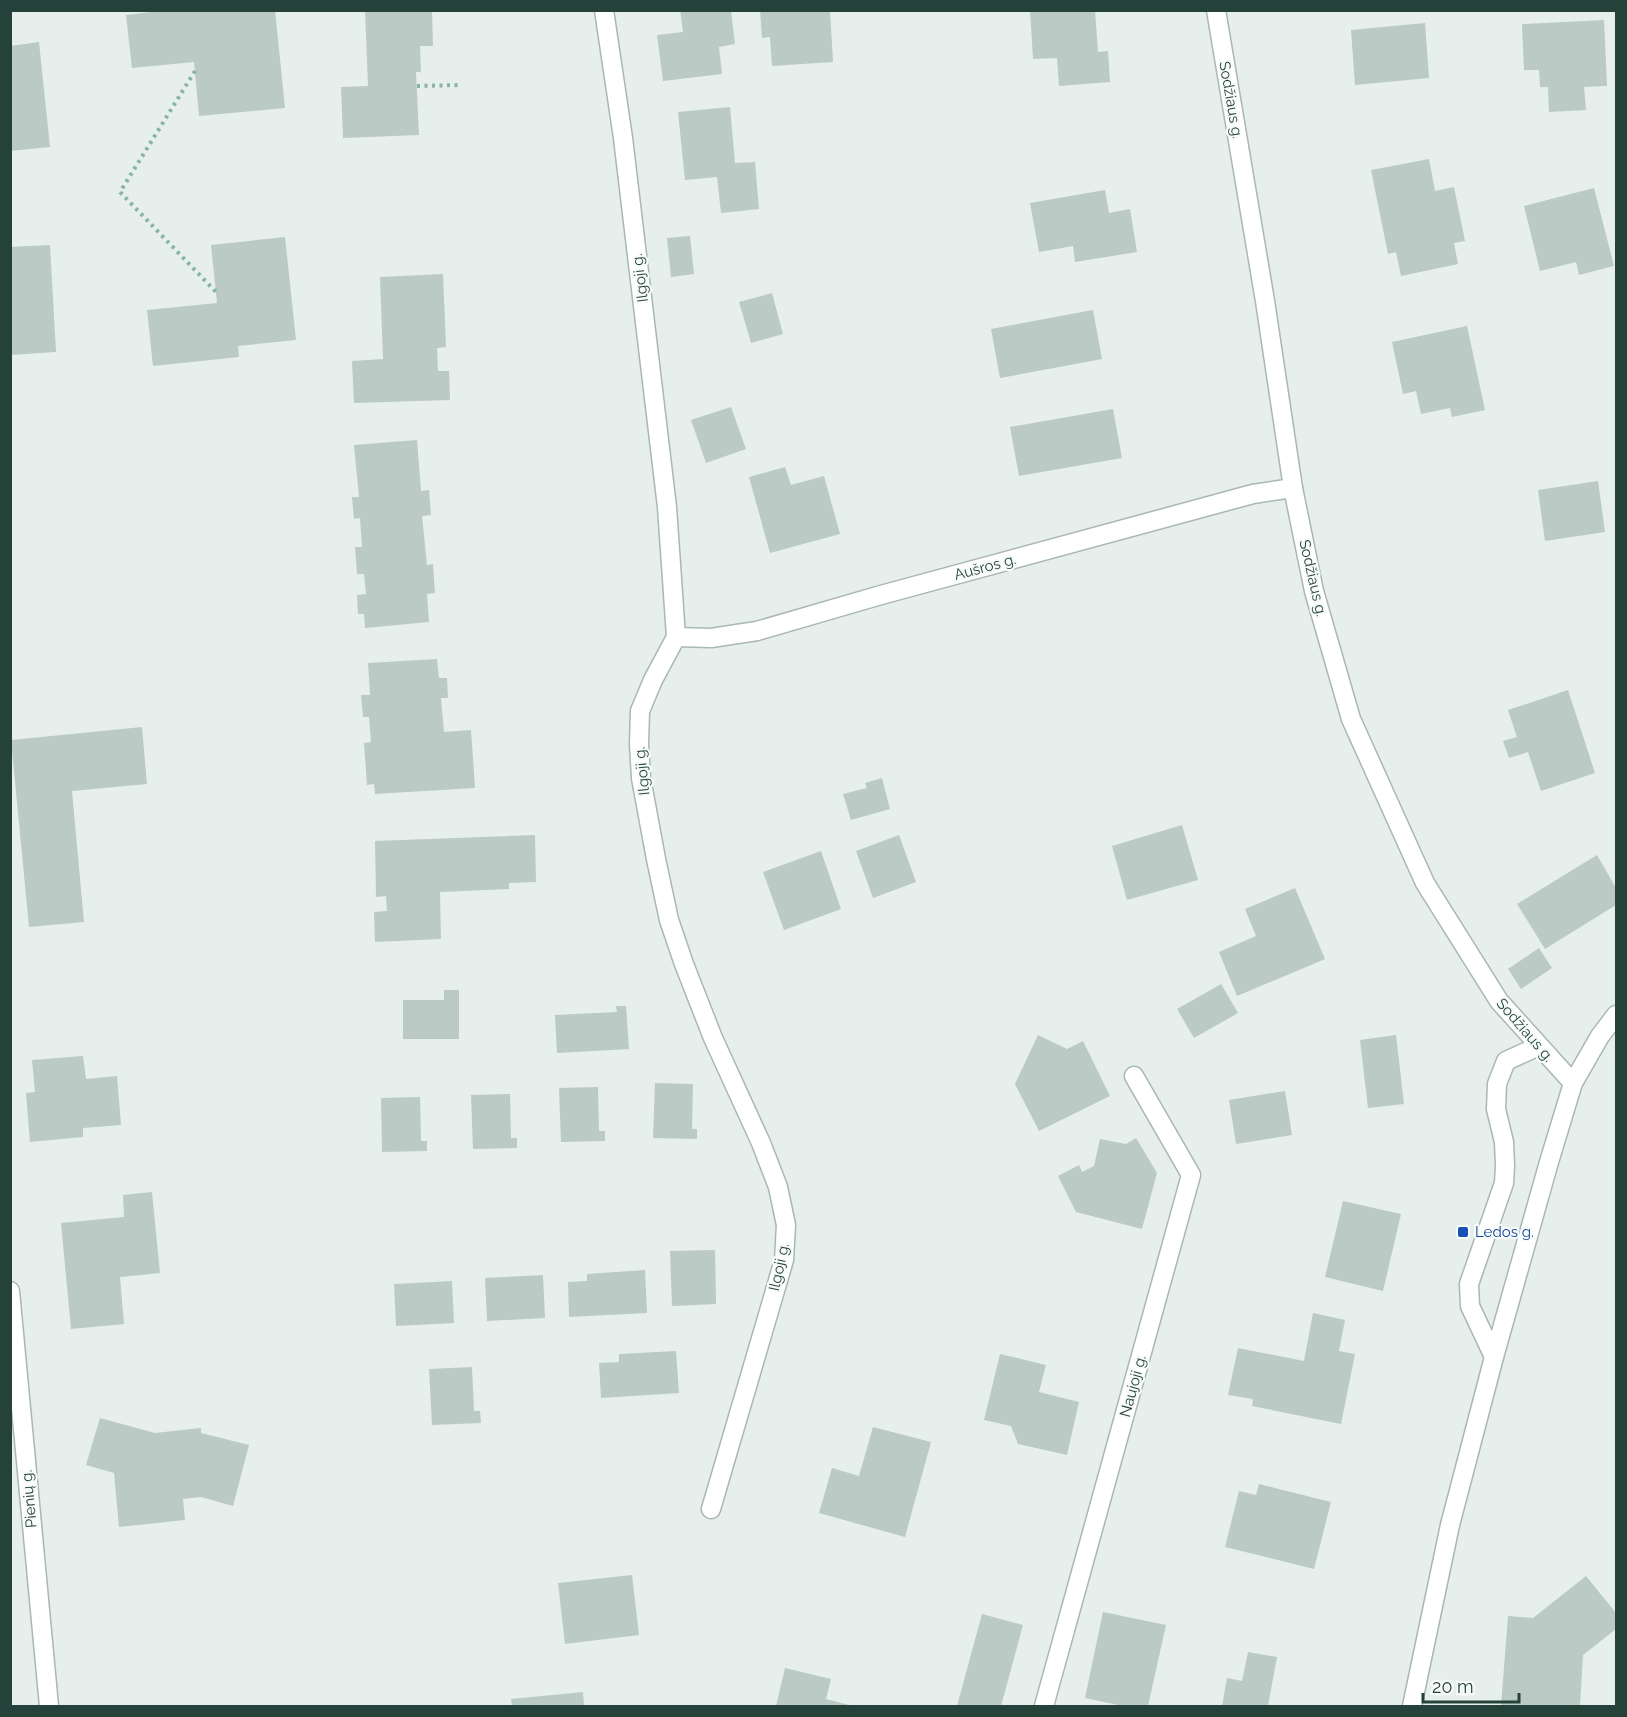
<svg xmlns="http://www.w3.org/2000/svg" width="1627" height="1717" font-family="Raleway,sans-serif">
<rect width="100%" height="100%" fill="#e6efeb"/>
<g fill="#bbcac4">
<path d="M168,10h107l10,98 -86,8 -5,-54 -62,6 -6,-53z"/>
<path d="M365,10h67l1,36h-13l1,26h-5l3,63 -76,3 -2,-51 27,-1z"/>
<path d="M680,10h51l4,34 -16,3 3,27 -59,7 -6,-46 26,-3z"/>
<path d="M760,10h70l3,52 -61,4 -2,-29 -8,1z"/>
<path d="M1030,10h65l3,42 10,-1 2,31 -51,4 -2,-28 -24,1z"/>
<path d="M1604,20l3,66 -23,1 2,23 -37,2 -1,-25h-8l-1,-17h-15l-2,-46z"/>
<path d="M1425,23l4,55 -74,7 -4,-55z"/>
<path d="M39,42l11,105 -40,4v-105z"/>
<path d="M730,107l5,56 20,-1 4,47 -38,4 -4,-36 -32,3 -7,-68z"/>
<path d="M1429,159l6,32 19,-4 11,54 -11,2 4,21 -57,12 -5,-24 -8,2 -17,-84z"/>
<path d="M1594,188l20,78 -35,9 -3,-13 -36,9 -16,-65z"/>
<path d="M1105,190l4,23 21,-4 7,43 -62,10 -2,-16 -34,6 -9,-49z"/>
<path d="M690,236l4,38 -23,3 -4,-39z"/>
<path d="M285,237l11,103 -58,6 1,11 -86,9 -6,-56 70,-7 -6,-58z"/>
<path d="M50,245l6,107 -46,3v-108z"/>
<path d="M443,274l3,73 -9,1 1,23h11l1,29 -96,3 -2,-42 31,-2 -3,-82z"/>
<path d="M772,293l11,41 -32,9 -12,-41z"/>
<path d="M1093,310l9,49 -102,19 -9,-49z"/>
<path d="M1467,326l18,84 -33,7 -2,-9 -29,6 -5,-23 -13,3 -11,-52z"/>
<path d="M731,407l15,42 -40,14 -15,-43z"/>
<path d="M1113,409l9,49 -103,18 -9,-49z"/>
<path d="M417,440l4,51 8,-1 2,25 -9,1 5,49 6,-1 2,29 -8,1 2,28 -64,6 -1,-14h-6l-1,-19 9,-1 -2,-20h-7l-2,-27h7l-2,-29 -6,1 -2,-22h7l-5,-52z"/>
<path d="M785,467l6,18 33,-9 16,58 -70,19 -21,-76z"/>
<path d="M1598,481l7,51 -60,9 -7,-51z"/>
<path d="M437,659l2,19h8l1,20h-7l3,34 27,-2 4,58 -100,6 -1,-10 -7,1 -3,-42 7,-1 -2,-25h-6l-2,-22h9l-2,-32z"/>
<path d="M1568,690l27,83 -54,18 -13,-39 -19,6 -6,-17 14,-4 -9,-27z"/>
<path d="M142,727l5,57 -75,7 12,131 -55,5 -18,-187z"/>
<path d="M882,778l8,31 -39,11 -8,-26 24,-6 -2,-5z"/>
<path d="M1182,825l16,55 -71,20 -15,-54z"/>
<path d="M535,835l1,47 -27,1v6l-69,3 1,47 -66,3 -1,-30 13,-1 -1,-15 -10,1 -1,-56z"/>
<path d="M899,835l17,47 -43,16 -17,-47z"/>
<path d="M821,851l20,58 -57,21 -21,-58z"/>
<path d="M1597,855l19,33v17l-71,44 -28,-45z"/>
<path d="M1295,888l30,71 -88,37 -18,-44 37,-16 -11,-27z"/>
<path d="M1539,948l13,20 -31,21 -13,-20z"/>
<path d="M1221,984l17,29 -44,25 -17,-29z"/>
<path d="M444,990h15v49h-56v-39h41z"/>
<path d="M616,1006h10l3,43 -72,4 -2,-38 62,-3z"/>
<path d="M1038,1035l29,14 16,-8 27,55 -71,35 -24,-47z"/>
<path d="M1396,1035l8,69 -36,4 -8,-68z"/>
<path d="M83,1056l3,23 31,-3 4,49 -38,3v9l-53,5 -4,-49 9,-1 -3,-32z"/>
<path d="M655,1083l38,1 -1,45h5v10l-44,-1z"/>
<path d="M598,1087l1,44h6v10l-44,1 -2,-54z"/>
<path d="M1285,1091l7,44 -56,9 -7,-44z"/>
<path d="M510,1094l1,44h6v10l-44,1 -2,-54z"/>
<path d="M420,1097l1,44h6v10l-45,1 -1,-54z"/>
<path d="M1136,1138l21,35 -15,56 -66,-17 -18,-36 21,-11 3,7 12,-6 6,-27 26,5z"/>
<path d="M152,1192l8,81 -40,4 4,47 -53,5 -10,-106 63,-6 -1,-22z"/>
<path d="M1343,1201l58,13 -18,77 -58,-14z"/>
<path d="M715,1250l1,54 -44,2 -2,-55z"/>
<path d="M645,1270l2,43 -78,4 -1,-35 19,-1v-7z"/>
<path d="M543,1275l2,43 -58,3 -2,-43z"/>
<path d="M452,1281l2,42 -58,3 -2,-42z"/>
<path d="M1313,1313l32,7 -6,31 16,3 -14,70 -89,-18 1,-7 -25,-4 10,-47 66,13z"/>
<path d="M676,1351l3,42 -78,5 -2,-35 20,-1v-8z"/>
<path d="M1000,1354l46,11 -7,27 40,10 -12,53 -49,-11 -7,-18 -27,-6z"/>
<path d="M472,1367l2,44h6l1,12 -49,2 -3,-56z"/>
<path d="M100,1418l55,15 46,-5v5l48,12 -16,61 -32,-9 -18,2 2,21 -66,7 -5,-54 -28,-8z"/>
<path d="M873,1427l58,15 -26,95 -86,-24 13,-45 27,8z"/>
<path d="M1259,1484l72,18 -17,67 -89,-22 14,-56 17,4z"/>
<path d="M632,1575l7,60 -74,9 -7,-61z"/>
<path d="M1586,1576l30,37v16l-33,26 -3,51h-79l7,-90 25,2z"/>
<path d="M1103,1612l63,13 -18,81h-25l-38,-8z"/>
<path d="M982,1614l41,11 -22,81h-44z"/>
<path d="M1248,1652l29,5 -9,49h-46l5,-28 15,3z"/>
<path d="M785,1668l46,11 -5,20 27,7h-77z"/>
<path d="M583,1692l1,14h-72l-1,-7z"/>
</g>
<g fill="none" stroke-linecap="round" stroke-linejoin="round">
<g stroke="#a8b8b2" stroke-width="21">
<g id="minor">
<path d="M604,10l19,128 44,369 9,130 -23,43 -13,31 -1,33 2,34 15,81 13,61 15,44 29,74 48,105 17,44 8,38 -2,35 -73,249"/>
<path d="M1216,10l49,291 28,187 21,103 37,128 74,164 74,118 74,82"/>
<path d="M676,637l35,1 46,-7 124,-36 372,-101 40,-6"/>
<path d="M10,1291l39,415"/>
<path d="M1494,1357l-24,-51 -1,-22 35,-101 1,-17 -1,-24 -8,-33 1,-25 9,-23 33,-15"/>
<path d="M1044,1706l147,-531 -57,-99"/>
<path d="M1412,1706l38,-181 44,-168 55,-195 24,-79 27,-47 16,-21"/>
</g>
</g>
<g stroke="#86b3a5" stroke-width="4" stroke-dasharray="3 4.5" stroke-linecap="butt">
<path d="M195,71l-75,121 96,100"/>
<path d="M417,86l44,-1"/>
</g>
<use href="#minor" stroke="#fff" stroke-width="18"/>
</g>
<rect fill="#1a4fb4" stroke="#f7fbf9" stroke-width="2" x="1457" y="1226" width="12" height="12" rx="3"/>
<g text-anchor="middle" stroke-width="4.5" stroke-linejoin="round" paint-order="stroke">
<g font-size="15" fill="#24423a" stroke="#f7fbf9">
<text transform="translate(1231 100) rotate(80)" y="5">Sodžiaus g.</text>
<text transform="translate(640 278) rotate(-97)" y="5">Ilgoji g.</text>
<text transform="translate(985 567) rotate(-15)" y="5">Aušros g.</text>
<text transform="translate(1313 578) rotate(77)" y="5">Sodžiaus g.</text>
<text transform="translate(642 771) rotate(-96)" y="5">Ilgoji g.</text>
<text transform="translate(1525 1030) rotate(49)" y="5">Sodžiaus g.</text>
<text transform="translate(779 1267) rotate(-78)" y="5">Ilgoji g.</text>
<text transform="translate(1133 1386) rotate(-75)" y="5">Naujoji g.</text>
<text transform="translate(29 1499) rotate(-95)" y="5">Pienių g.</text>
</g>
<g font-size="15" fill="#164399" stroke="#f7fbf9" text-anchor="start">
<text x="1475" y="1237">Ledos g.</text>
</g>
</g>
<rect width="1627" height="1717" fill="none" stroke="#24423a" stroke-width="24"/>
<path d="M1423 1693v9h96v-9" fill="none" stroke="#24423a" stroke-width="3"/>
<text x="1432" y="1693" font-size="18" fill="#24423a" stroke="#f7fbf9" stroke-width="4.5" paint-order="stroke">20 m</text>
</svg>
